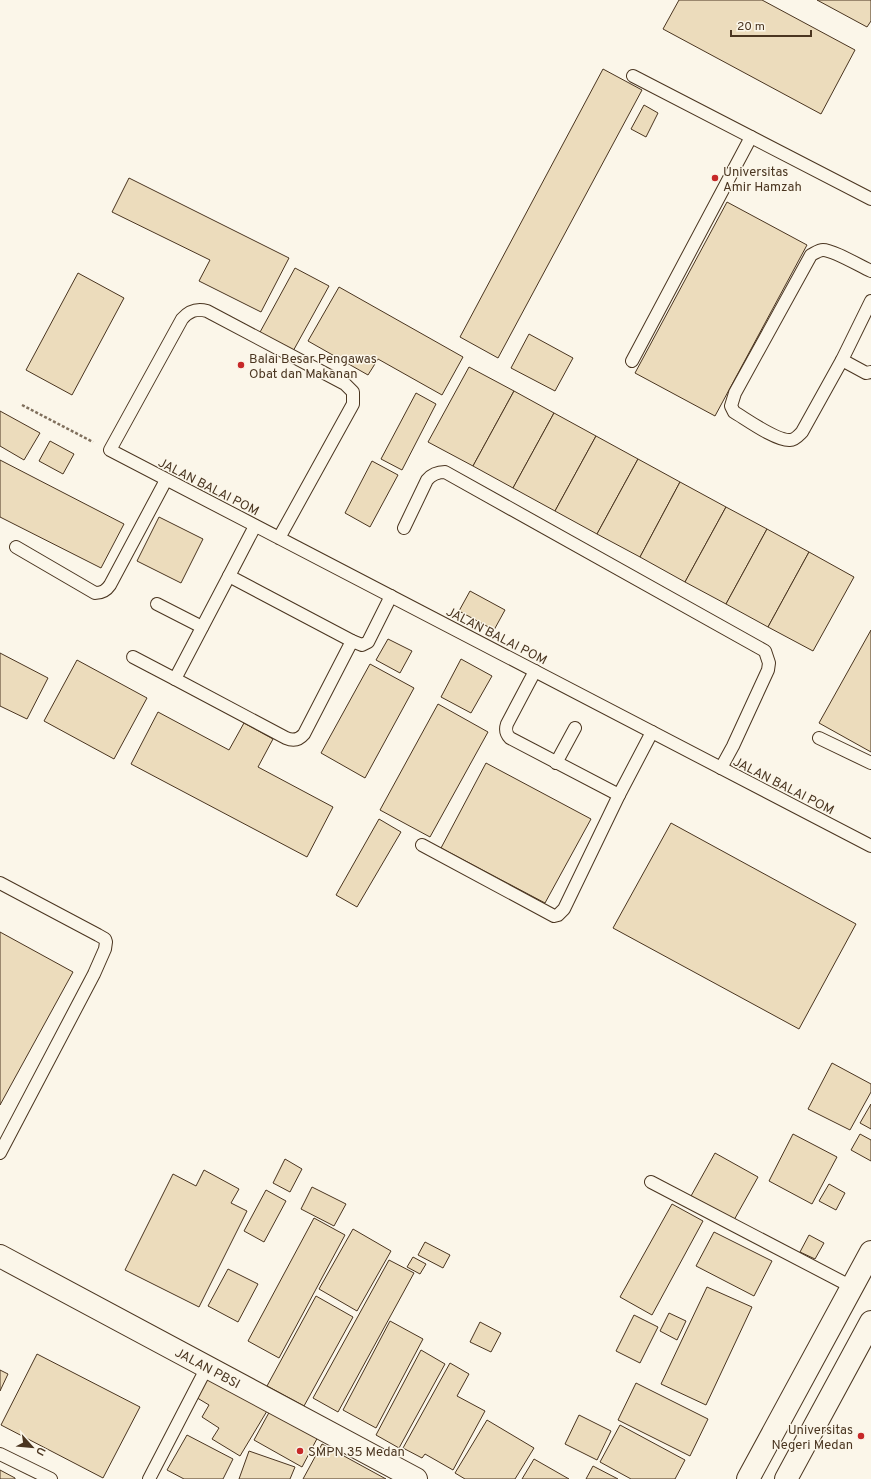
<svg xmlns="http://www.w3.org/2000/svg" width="871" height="1479" font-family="Overpass,sans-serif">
<rect width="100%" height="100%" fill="#fbf6e9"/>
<g fill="#ecdcbc" stroke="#4a3520">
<path d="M679,0h83l93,50 -34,64 -158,-85z"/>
<path d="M817,0h54v21l-4,6z"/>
<path d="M603,69l39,21 -144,268 -38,-21z"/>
<path d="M644,105l14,8 -12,24 -15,-8z"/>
<path d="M129,178l160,80 -28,54 -62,-31 11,-21 -98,-48z"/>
<path d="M727,202l80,43 -92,171 -80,-43z"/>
<path d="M295,268l34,18 -37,67 -33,-19z"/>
<path d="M78,273l46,25 -52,97 -46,-25z"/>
<path d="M339,287l124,70 -21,38 -64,-36 -10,16 -60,-34z"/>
<path d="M529,334l44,24 -18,33 -44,-23z"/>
<path d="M469,367l45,24 -41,75 -45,-24z"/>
<path d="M514,391l40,22 -41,75 -40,-22z"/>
<path d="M416,393l20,11 -34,66 -21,-11z"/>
<path d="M0,411l40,22 -16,27 -24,-14z"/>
<path d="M554,413l42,23 -41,75 -42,-23z"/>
<path d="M596,436l42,23 -41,75 -42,-23z"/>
<path d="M50,441l24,13 -11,20 -24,-13z"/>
<path d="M638,459l42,23 -40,75 -43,-23z"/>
<path d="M0,460l124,64 -23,44 -101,-51z"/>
<path d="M372,461l26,14 -28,52 -25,-14z"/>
<path d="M680,482l46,25 -41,75 -45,-25z"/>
<path d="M726,507l41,22 -41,75 -41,-22z"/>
<path d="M159,517l44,22 -22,44 -44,-22z"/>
<path d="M767,529l42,23 -41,75 -42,-23z"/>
<path d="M809,552l45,25 -41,74 -45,-24z"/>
<path d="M470,591l35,19 -11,20 -35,-19z"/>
<path d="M871,630v122l-52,-29z"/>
<path d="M388,639l24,12 -12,22 -24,-13z"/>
<path d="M0,653l48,25 -21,41 -27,-13z"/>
<path d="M461,659l31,17 -21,37 -30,-16z"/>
<path d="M77,660l70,38 -33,61 -70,-38z"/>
<path d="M370,664l44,24 -49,90 -44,-25z"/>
<path d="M438,704l50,28 -58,105 -50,-27z"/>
<path d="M158,712l71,38 15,-27 29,16 -15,28 75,40 -26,50 -176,-93z"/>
<path d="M486,763l105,56 -46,84 -104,-55z"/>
<path d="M379,819l22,13 -44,75 -21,-12z"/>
<path d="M671,823l185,101 -57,105 -186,-101z"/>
<path d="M0,932l73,40 -73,133z"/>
<path d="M832,1063l39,21v8l-21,38 -42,-21z"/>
<path d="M871,1104v25l-11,-6z"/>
<path d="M793,1134l44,23 -25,47 -43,-23z"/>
<path d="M860,1134l11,6v21l-20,-11z"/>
<path d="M715,1153l43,24 -24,43 -43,-24z"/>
<path d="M285,1159l17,10 -12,23 -17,-9z"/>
<path d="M204,1170l35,19 -8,14 16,8 -48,96 -74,-37 48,-96 23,12z"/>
<path d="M829,1184l16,9 -9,17 -17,-9z"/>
<path d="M312,1187l34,17 -12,22 -33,-17z"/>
<path d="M266,1190l20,11 -22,41 -20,-11z"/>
<path d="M672,1204l31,17 -51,94 -32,-18z"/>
<path d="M314,1218l31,17 -66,123 -31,-17z"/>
<path d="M353,1229l38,22 -34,60 -38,-22z"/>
<path d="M714,1232l58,29 -18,35 -58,-30z"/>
<path d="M809,1235l15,8 -9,16 -15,-7z"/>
<path d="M425,1242l25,13 -7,13 -25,-13z"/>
<path d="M413,1257l13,7 -6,10 -13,-7z"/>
<path d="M389,1260l25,13 -76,139 -25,-14z"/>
<path d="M228,1269l30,15 -20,38 -30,-16z"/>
<path d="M707,1287l45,20 -46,98 -45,-21z"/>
<path d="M316,1296l37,21 -49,89 -37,-20z"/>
<path d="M669,1313l17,8 -9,19 -17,-9z"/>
<path d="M634,1315l24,12 -18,36 -24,-12z"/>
<path d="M390,1321l33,18 -47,89 -33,-18z"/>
<path d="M480,1322l21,11 -10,19 -21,-10z"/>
<path d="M421,1350l24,14 -46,84 -23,-13z"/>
<path d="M37,1354l103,53 -37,71 -102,-53z"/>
<path d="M450,1363l19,11 -12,22 28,15 -32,59 -28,-16 -3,4 -19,-10z"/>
<path d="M0,1370l8,4 -8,17z"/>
<path d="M207,1375l60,36 -27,45 -28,-17 7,-11 -17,-11 7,-12 -15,-9z"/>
<path d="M636,1383l72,36 -18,37 -72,-36z"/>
<path d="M272,1407l48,26 -18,34 -48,-27z"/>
<path d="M579,1415l32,16 -14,29 -32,-16z"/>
<path d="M487,1420l47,28 -19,31h-50l-10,-6z"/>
<path d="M620,1425l65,35 -10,19h-44l-31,-17z"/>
<path d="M187,1435l46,24 -10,20h-39l-17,-9z"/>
<path d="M322,1444l64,35h-83z"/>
<path d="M249,1451l46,16 -5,12h-51z"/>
<path d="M534,1459l35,20h-47z"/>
<path d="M593,1466l25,13h-32z"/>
<path d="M0,1470l15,8v1h-15z"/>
</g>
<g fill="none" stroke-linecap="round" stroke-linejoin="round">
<g stroke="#4a3520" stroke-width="14">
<g id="service">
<path d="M633,76l238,123"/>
<path d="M871,271c-11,-5 -38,-21 -48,-21 -4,0 -8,3 -12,5l-76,138 -4,13 3,6c12,7 42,29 56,28 5,0 9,-5 12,-8l40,-72 29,-59"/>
<path d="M842,360l24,13 5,-1"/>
<path d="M632,361l119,-224"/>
<path d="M255,526l-26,50 123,65 10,4 6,-3 23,-46"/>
<path d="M404,528l23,-48c5,-6 10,-8 18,-8l320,179 4,12 -1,7 -35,76 -12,22"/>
<path d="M279,538l74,-134v-12l-8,-8 -138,-73c-11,-3 -18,0 -25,8l-72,131 761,396"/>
<path d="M16,547l79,46c7,0 11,-2 15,-8l56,-105"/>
<path d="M229,576l-54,103 111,59c7,3 13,2 18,-4l48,-93"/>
<path d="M157,604l45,23"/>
<path d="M133,657l42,22"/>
<path d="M535,671l-28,53c-2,6 -1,10 3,14l109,57 33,-63"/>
<path d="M819,738l52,25"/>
<path d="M556,763l19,-35"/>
<path d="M422,845l132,71 4,-1 6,-6 55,-114"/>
<path d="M0,883l98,52 7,4 1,3 -1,7 -11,25 -94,179"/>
<path d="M651,1182l201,105"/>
<path d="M0,1454l51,25"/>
<path d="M149,1479l58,-112"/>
</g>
</g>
<g stroke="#4a3520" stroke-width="24">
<g id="minor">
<path id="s1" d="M0,1256l416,223"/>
</g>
</g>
<g stroke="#4a3520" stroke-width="24">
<g id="tertiary">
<path d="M748,1479l123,-227"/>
<path d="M786,1479l85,-157"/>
</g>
</g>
<path stroke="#7f6f5c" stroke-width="2.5" stroke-dasharray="3 2" stroke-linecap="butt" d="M22,405l71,37"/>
<use href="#service" stroke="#fbf6e9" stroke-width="12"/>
<use href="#minor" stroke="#fbf6e9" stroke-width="22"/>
<use href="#tertiary" stroke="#fbf6e9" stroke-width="22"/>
</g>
<g fill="#c62828" stroke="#fbf6e9" stroke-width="1.5">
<circle cx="715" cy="178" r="4"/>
<circle cx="241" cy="365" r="4"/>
<circle cx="861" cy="1436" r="4"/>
<circle cx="300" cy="1451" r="4"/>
</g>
<g text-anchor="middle" stroke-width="3" stroke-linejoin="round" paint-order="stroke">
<g font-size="13" fill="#4a3520" stroke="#fbf6e9" text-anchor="start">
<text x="723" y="176">Universitas<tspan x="723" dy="15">Amir Hamzah</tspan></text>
<text x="249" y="363">Balai Besar Pengawas<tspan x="249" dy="15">Obat dan Makanan</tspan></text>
<text x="853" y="1434" text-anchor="end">Universitas<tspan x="853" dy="15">Negeri Medan</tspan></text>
<text x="308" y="1456">SMPN 35 Medan</text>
</g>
<g font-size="13" fill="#4a3520" stroke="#fbf6e9">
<text transform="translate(209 486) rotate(27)" y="5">JALAN BALAI POM</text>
<text transform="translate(497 635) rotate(27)" y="5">JALAN BALAI POM</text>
<text transform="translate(784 785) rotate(27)" y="5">JALAN BALAI POM</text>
<text dy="5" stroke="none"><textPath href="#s1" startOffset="236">JALAN PBSI</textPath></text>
</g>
</g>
<g transform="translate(32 1447) rotate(117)" stroke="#fbf6e9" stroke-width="3" paint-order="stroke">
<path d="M0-3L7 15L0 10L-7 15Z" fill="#4a3520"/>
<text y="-6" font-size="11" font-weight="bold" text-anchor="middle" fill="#4a3520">U</text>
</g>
<path d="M731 30v6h80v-6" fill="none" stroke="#4a3520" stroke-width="2"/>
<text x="737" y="30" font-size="12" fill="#4a3520" stroke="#fbf6e9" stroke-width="3" paint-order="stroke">20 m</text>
</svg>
